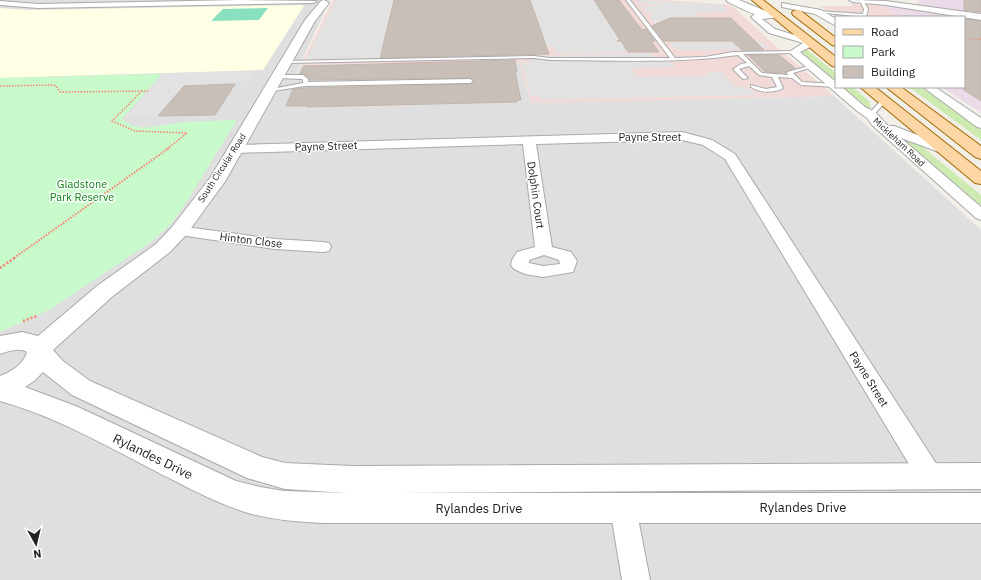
<svg xmlns="http://www.w3.org/2000/svg" width="981" height="580" font-family="'IBM Plex Sans',sans-serif">
<rect width="100%" height="100%" fill="#f2efe9"/>
<path fill="#e0dfdf" d="M0,0h330l-40,86 11,-21 218,-4 12,42 303,-7 147,134v350h-981z"/>
<g fill="#f2dad9">
<path d="M333,0h334l64,5 49,45 54,46 -303,7 -12,-42 -218,4z"/>
<path d="M852,3l28,2 21,12h-64l-17,-11h32z"/>
</g>
<path fill="#ebdbe8" d="M920,0h61v113l-39,-26h22v-70h-63l-21,-12 34,4z"/>
<path fill="#ffffe5" d="M300,5l4,1 -41,64 -263,8v-70l27,2z"/>
<g fill="#cdebb0">
<path d="M806,49l30,24v10l-33,-28 -1,-3z"/>
<path d="M841,87h12l16,14 2,7 -5,1z"/>
<path d="M909,87h12l60,43v10z"/>
<path d="M896,134l24,11 61,50v15z"/>
</g>
<path fill="#c8facc" d="M162,74l-40,45 9,6 13,3 39,-6 54,-2 -48,78 -18,26 -20,18 -100,67 -51,23v-254z"/>
<path fill="#88e0be" d="M268,8l-9,12 -48,1 12,-12z"/>
<g fill="#e2e2e2">
<path d="M336,0h58l-10,40 5,1 3,17 -82,1 -3,-1z"/>
<path d="M530,0h55l11,2 32,50 -71,1 -3,-7 -8,1z"/>
<path d="M639,0l83,5 5,4 -2,3 -80,1 1,-2 -2,-3 -5,-2h29l-31,-3z"/>
<path d="M653,13h43l4,5 -22,18 4,5 -17,-3 -15,-22 4,-1z"/>
<path d="M672,42h90l6,6h-14l5,2h-81l-8,-5z"/>
<path d="M650,53l2,3 20,7 3,4 -44,1 6,9 71,-1 -2,-3 16,-1 13,15h13l9,8 -216,5 -1,-4h-9l-9,-33 9,-1 -2,-6z"/>
<path d="M255,71l-6,10 -27,1 -2,2 -36,2 -26,30 -34,1 40,-43z"/>
</g>
<g fill="#c7bfb8" stroke="#c4b6ab">
<path d="M394,0h136l19,54 -169,4z"/>
<path d="M594,0h25l23,30 4,-1 9,12h-4l8,11h-31l-7,-11h-4l3,-1z"/>
<path d="M964,0h17v12l-17,-2z"/>
<path d="M670,18h61l33,32h-22l-10,-9h-68l-12,-15z"/>
<path d="M964,19l17,2v80l-17,-11z"/>
<path d="M748,55h31l16,13 -8,3 -1,2 -21,-1z"/>
<path d="M515,60l2,12h-2l6,28h-5l1,2 -211,5 1,-1h-21l7,-17 12,-1 165,-4 4,-3 -4,-3 -160,2 -1,-2 -5,-4h-4l4,-8z"/>
<path d="M235,84l-20,31 -57,1 26,-30z"/>
</g>
<g fill="none" stroke-linecap="round" stroke-linejoin="round">
<g stroke="#a9a9a9" stroke-width="2">
<g id="service">
<path d="M626,0h4l45,58 30,-1 28,-5 61,-1 2,1v1l-53,1 19,19 26,2 -1,-3 26,-7v2l-20,6 9,9 32,2 2,1v2l-35,-2 -9,-7 -14,-1 5,11 -1,1c-11,4 -21,4 -31,-2v-2l15,4 11,-2 -5,-10 -13,-2 -10,-9 -10,3 9,9 -5,1 -10,-10 8,-5 6,-1 -9,-8c-62,9 -125,5 -188,5l-16,-2 -249,5 -2,-1 2,-1 249,-5 16,2h120z"/>
<path d="M861,0h2l5,9 -2,8 -50,-5 2,-1 45,3 1,-5 -4,-8z"/>
<path d="M276,75h27l5,4v3l162,-3 3,2 -3,2 -165,3 -38,6v-2l36,-7v-3l-1,-1 -24,-1 -2,-1z"/>
<path d="M882,99l5,1 -14,16h-4v-2z"/>
</g>
</g>
<g stroke="#a9a9a9" stroke-width="2">
<g id="minor">
<path d="M239,0l78,1 -4,2 -275,5 -38,-3v-4l38,3z"/>
<path d="M849,0l37,1 95,13v6l-95,-15 -33,-3z"/>
<path d="M782,3l39,7 15,9v7l-21,-12 -33,-7z"/>
<path d="M776,13h3l1,2 -1,2 -17,2 13,10 39,12 2,2 -2,2 -14,7 36,30v5h6l23,20 10,5 13,14h6l58,22 2,3 -2,3 -5,1 -46,-17 80,69v13l-5,-2 -104,-93 -5,-7 -10,-7 -66,-57 -2,-2 14,-9 -34,-10 -18,-16 4,-3z"/>
<path d="M923,87h12l46,31v10l-4,-1z"/>
<path d="M682,132l30,8 23,14 204,314 3,8 -3,8 -9,3 -9,-3 -196,-325 -22,-14 -21,-5 -146,4 16,103 19,5 6,9 -4,11 -30,5 -18,-3 -11,-5 -3,-4 1,-5 5,-8 18,-5 -12,-103 -287,9 -5,-1 -2,-3 2,-3 5,-1zM544,255l15,5 1,4 -17,2 -14,-3v-3z"/>
<path d="M179,226l96,13 48,3 6,1 2,4 -2,4 -6,1 -48,-3 -102,-15 -2,-3 2,-3z"/>
<path d="M623,496l9,3 4,9 14,72h-28l-12,-72 4,-9z"/>
</g>
</g>
<g stroke="#a9a9a9" stroke-width="2">
<g id="tertiary">
<path d="M324,0l5,3 -14,18 -89,159 -40,55 -16,17 -57,44 -60,54 10,11 27,20 172,76 23,6 67,3 629,-3v26l-583,4h583v30h-658c-25,-1 -50,-3 -75,-10 -26,-8 -50,-20 -75,-33 -56,-28 -112,-62 -173,-79v-25c11,-4 24,-12 27,-24 -7,-5 -19,-1 -27,2v-18l22,-4 16,4 59,-50 59,-42 16,-17 38,-49 95,-158 16,-19zM43,372l29,23 175,83 38,11 62,4 -63,-2 -24,-4 -24,-6 -158,-74 -53,-20 9,-6z"/>
<path d="M726,0h13l27,11 14,2 1,2c-9,10 -43,-8 -53,-13z"/>
</g>
</g>
<g stroke="#a06b00" stroke-width="2">
<g id="primary">
<path d="M752,0h11l73,57v10l-4,-1z"/>
<path d="M797,10l4,1 35,27v8l-4,-1 -39,-30 -1,-2 1,-2z"/>
<path d="M860,87h15l106,84v13l-6,-1z"/>
<path d="M886,87h15l80,59v13l-6,-2z"/>
</g>
</g>
<path stroke="#fa8072" stroke-width="1" stroke-dasharray="1 1" stroke-linecap="butt" d="M970,39h11"/>
<g stroke="#fa8072" stroke-width="1.5" stroke-dasharray="1.5 1.5" stroke-linecap="butt">
<path d="M0,86l53,-1 3,1 4,6 89,-1"/>
<path d="M142,91l-30,30 23,10 52,2 -20,16"/>
</g>
<path stroke="#fa8072" stroke-width="2" stroke-dasharray="1.5 1.5" stroke-linecap="butt" d="M14,258l155,-110"/>
<g stroke="#fa8072" stroke-width="2.5" stroke-dasharray="2 2" stroke-linecap="butt">
<path d="M0,268l16,-11"/>
<path d="M23,321l14,-5"/>
</g>
<use href="#service" fill="#fff" fill-rule="evenodd"/>
<use href="#minor" fill="#fff" fill-rule="evenodd"/>
<use href="#tertiary" fill="#fff" fill-rule="evenodd"/>
<use href="#primary" fill="#fcd6a4" fill-rule="evenodd"/>
</g>
<g text-anchor="middle" stroke-width="3" stroke-linejoin="round" paint-order="stroke">
<g font-size="9" fill="#222" stroke="#fff">
<text transform="translate(899 142) rotate(43)" y="3">Mickleham Road</text>
<text transform="translate(222 168) rotate(-57)" y="3">South Circular Road</text>
</g>
<g font-size="11" fill="#222" stroke="#fff">
<text x="650" y="141">Payne Street</text>
<text transform="translate(326 146) rotate(-2)" y="4">Payne Street</text>
<text transform="translate(536 195) rotate(82)" y="4">Dolphin Court</text>
<text transform="translate(251 240) rotate(7)" y="4">Hinton Close</text>
<text transform="translate(869 379) rotate(58)" y="4">Payne Street</text>
</g>
<g font-size="11" fill="#0c8416" stroke="#fff">
<text x="82" y="188">Gladstone<tspan x="82" dy="13">Park Reserve</tspan></text>
</g>
<g font-size="13" fill="#222" stroke="#fff">
<text transform="translate(153 456) rotate(26)" y="5">Rylandes Drive</text>
<text x="803" y="512">Rylandes Drive</text>
<text x="479" y="513">Rylandes Drive</text>
</g>
</g>
<rect x="835" y="16" width="130" height="72" fill="#ffffff" stroke="#a7a7a7"/>
<rect x="843" y="29" width="20" height="6" fill="#fcd6a4" stroke="#a7a7a7"/>
<text x="871" y="36" font-size="12" fill="#222222">Road</text>
<rect x="843" y="46" width="20" height="12" fill="#c8facc" stroke="#a7a7a7"/>
<text x="871" y="56" font-size="12" fill="#222222">Park</text>
<rect x="843" y="66" width="20" height="12" fill="#c7bfb8" stroke="#a7a7a7"/>
<text x="871" y="76" font-size="12" fill="#222222">Building</text>
<g transform="translate(36 544) rotate(172)" stroke="#ffffff" stroke-width="3" paint-order="stroke">
<path d="M0-3L7 15L0 10L-7 15Z" fill="#222222"/>
<text y="-6" font-size="11" font-weight="bold" text-anchor="middle" fill="#222222">N</text>
</g>
</svg>
